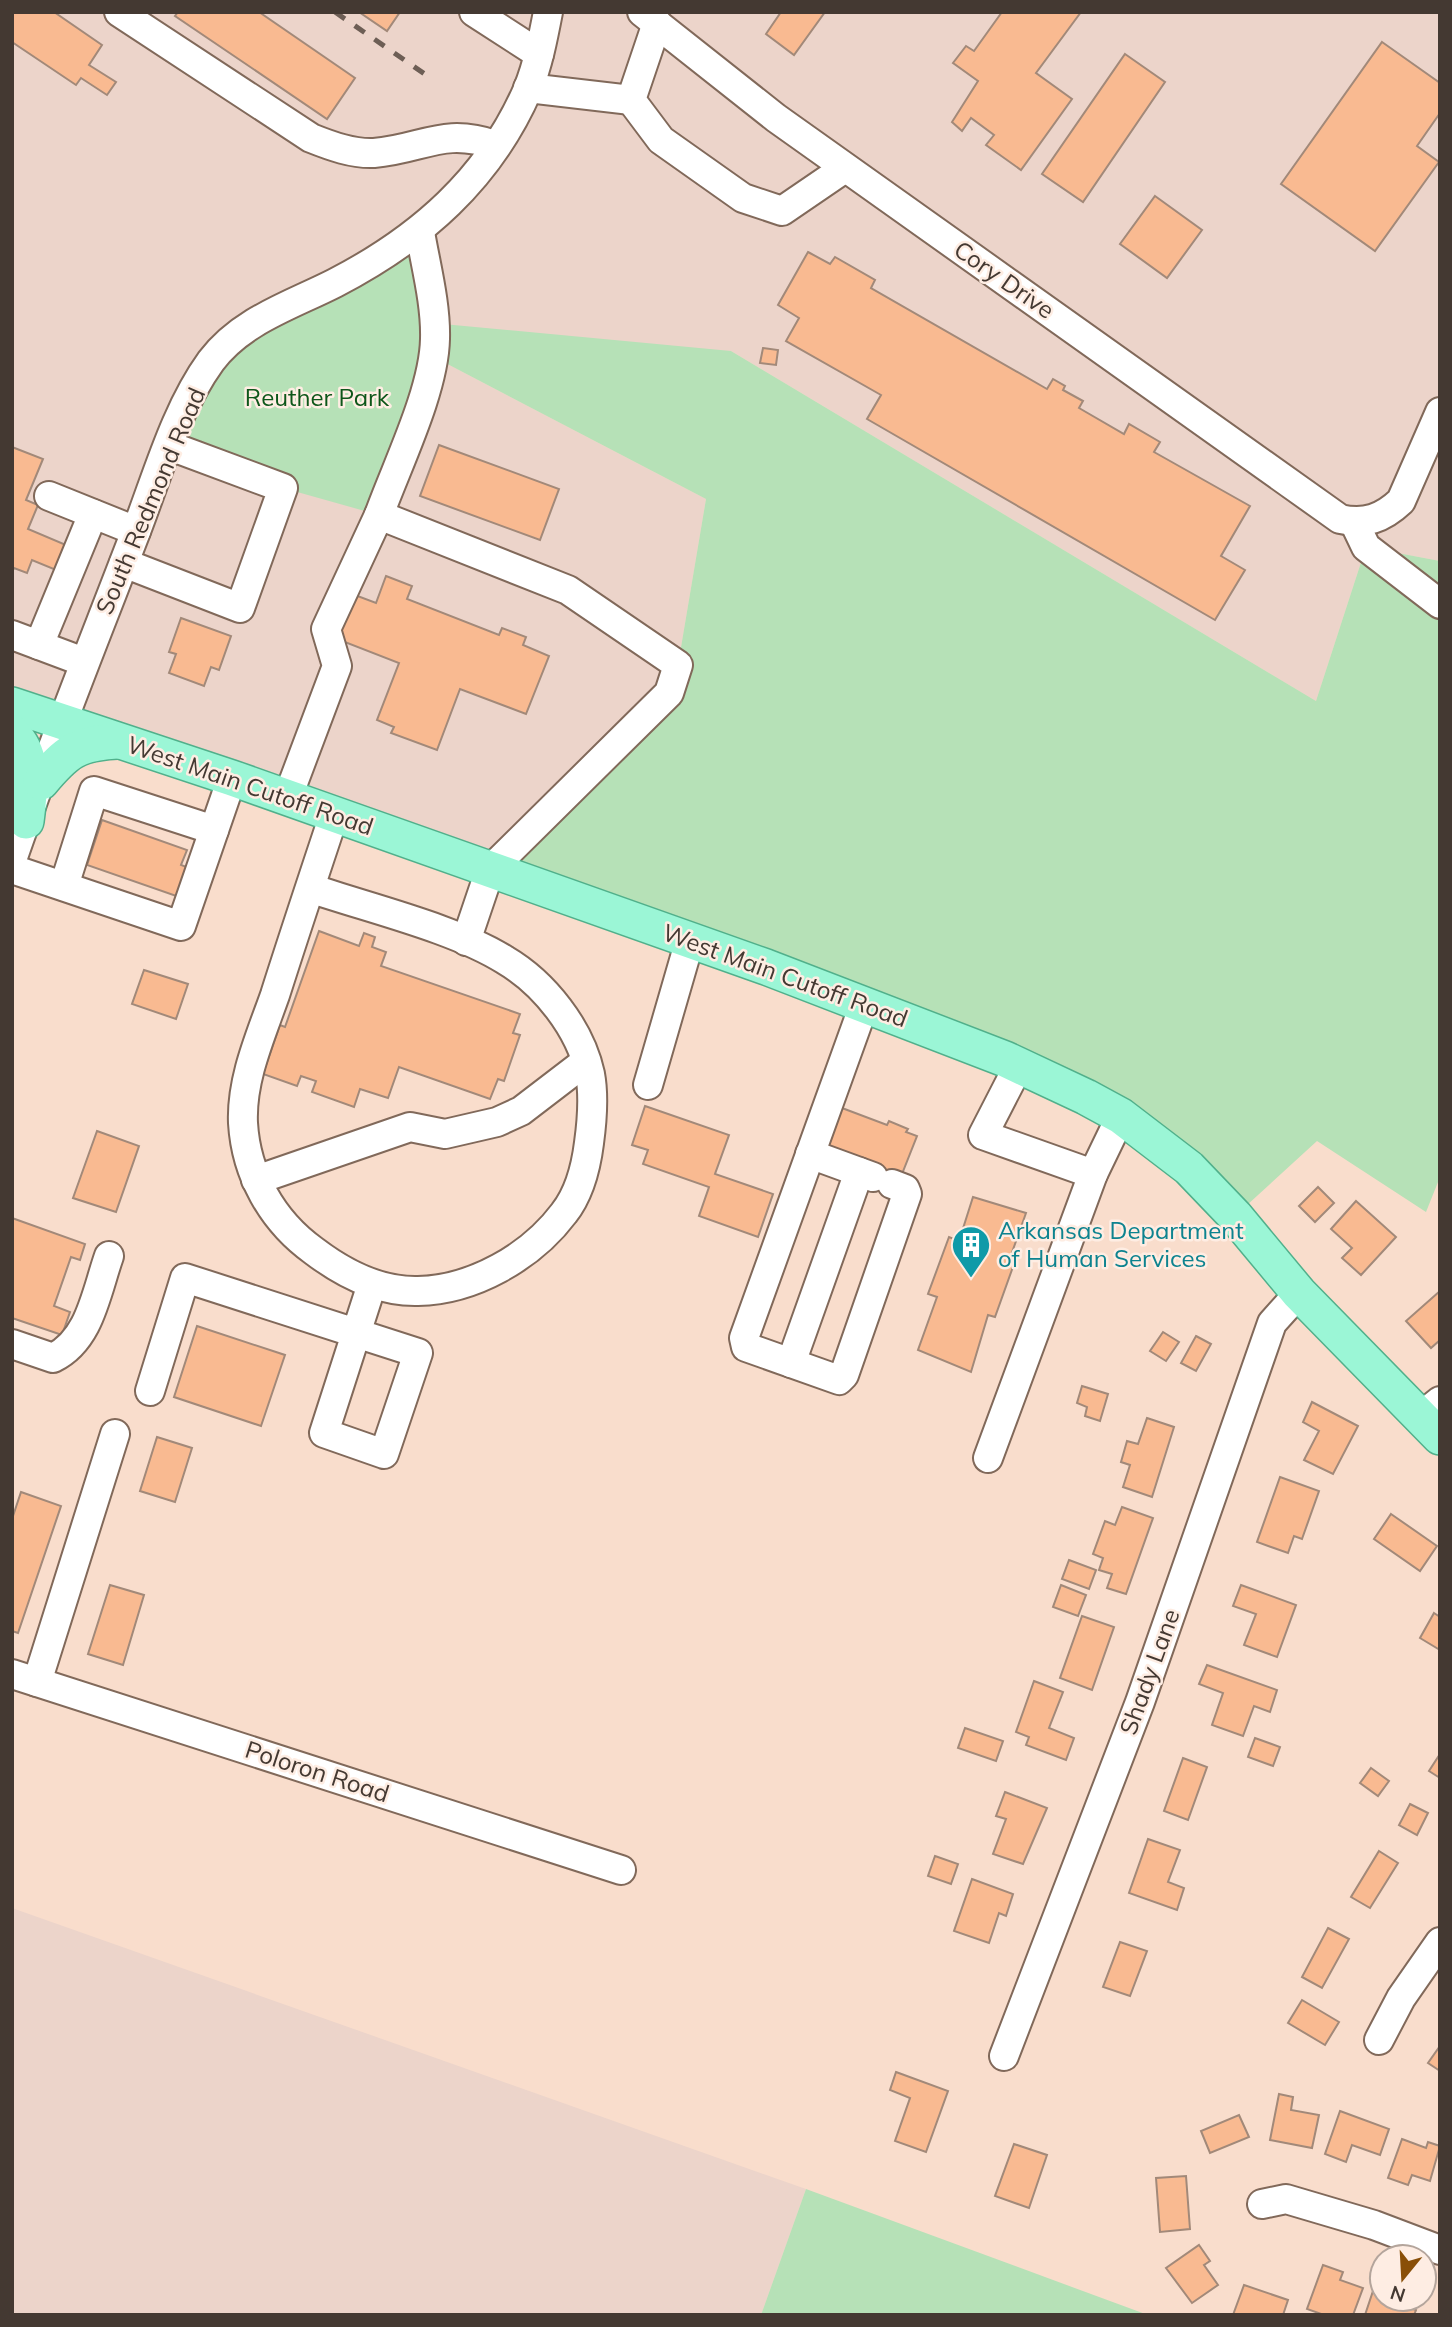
<svg xmlns="http://www.w3.org/2000/svg" width="1452" height="2327" font-family="Mulish,sans-serif">
<rect width="100%" height="100%" fill="#f9ddcc"/>
<g fill="#ecd4ca">
<path d="M12,12h1428v549l-74,-14 -50,154 -585,-350 -297,6 272,142 -28,166 -188,205 -478,-165z"/>
<path d="M12,1908l794,281 -45,126h-749z"/>
</g>
<g fill="#b6e1b7">
<path d="M420,232l12,91 299,28 585,350 50,-154 74,14v616l-14,35 -109,-71 -82,75 -114,-100 -631,-246 188,-205 28,-166 -272,-142 -55,158 -96,-27 -113,-42 40,-83z"/>
<path d="M806,2189l342,126h-387z"/>
</g>
<g fill="#f9ba91" stroke="#a28979" stroke-width="2">
<path d="M12,12h42l48,33 -13,20 27,17 -9,13 -26,-17 -5,7 -64,-43z"/>
<path d="M178,12h81l96,66 -28,41 -152,-103z"/>
<path d="M359,12h41l-13,19z"/>
<path d="M781,12h44l-31,43 -28,-21z"/>
<path d="M1002,12h79l-45,61 36,26 -51,71 -35,-25 8,-10 -23,-17 -9,13 -10,-9 26,-41 -25,-18 13,-17 8,5z"/>
<path d="M1382,42l58,41v30l-23,33 22,16 -64,89 -94,-67z"/>
<path d="M1125,54l40,28 -82,120 -41,-28z"/>
<path d="M1155,196l47,34 -35,48 -47,-34z"/>
<path d="M808,252l22,12 5,-7 40,23 -4,8 176,101 6,-10 12,7 -2,4 20,11 -4,7 45,26 5,-10 31,18 -6,10 96,54 -29,50 24,14 -30,50 -348,-201 14,-24 -95,-54 13,-23 -21,-13z"/>
<path d="M763,348l15,2 -2,15 -16,-2z"/>
<path d="M439,445l120,44 -19,51 -120,-44z"/>
<path d="M12,447l31,12 -17,41 12,5 -10,24 38,16 -10,25 -24,-10 -5,13 -13,-5 -2,4z"/>
<path d="M386,576l26,10 -5,13 92,36 3,-7 24,9 -3,8 26,11 -23,58 -66,-25 -23,61 -46,-17 3,-6 -17,-7 22,-57 -62,-24 18,-44 21,8z"/>
<path d="M181,618l50,18 -12,34 -8,-3 -7,19 -35,-13 7,-19 -7,-2z"/>
<path d="M102,820l85,30 -6,15 11,4 -10,29 -95,-33z"/>
<path d="M319,931l40,15 5,-13 11,4 -3,10 14,5 -5,14 139,48 -7,19 7,2 -16,46 -6,-2 -8,20 -91,-32 -11,31 -28,-9 -6,18 -42,-15 4,-11 -15,-5 -4,10 -34,-12 17,-49 5,2z"/>
<path d="M144,970l44,14 -12,35 -44,-15z"/>
<path d="M645,1106l84,29 -14,39 58,20 -15,43 -59,-21 10,-29 -66,-23 5,-14 -16,-5z"/>
<path d="M842,1108l45,17 2,-4 19,8 -2,3 11,4 -17,43 -74,-28z"/>
<path d="M97,1131l42,15 -23,66 -43,-14z"/>
<path d="M1318,1187l16,16 -19,19 -16,-16z"/>
<path d="M973,1197l53,16 -17,48 5,3 -19,53 -7,-2 -17,57 -53,-22 19,-53 -9,-3 21,-57 10,4z"/>
<path d="M1356,1201l40,36 -35,38 -19,-17 10,-10 -21,-19z"/>
<path d="M12,1218l73,26 -5,16 -9,-3 -17,49 16,6 -8,23 -50,-17z"/>
<path d="M1440,1291v49l-9,8 -25,-27z"/>
<path d="M197,1326l88,29 -24,71 -87,-29z"/>
<path d="M1163,1332l16,10 -13,19 -16,-10z"/>
<path d="M1196,1336l15,8 -15,27 -15,-8z"/>
<path d="M1082,1386l26,8 -8,27 -15,-5 2,-9 -10,-4z"/>
<path d="M1312,1402l46,24 -25,48 -29,-14 15,-29 -16,-9z"/>
<path d="M1147,1418l27,9 -22,70 -29,-10 7,-22 -9,-3 6,-21 11,3z"/>
<path d="M157,1437l35,11 -17,54 -35,-11z"/>
<path d="M1280,1477l39,14 -17,48 -8,-3 -6,17 -31,-11z"/>
<path d="M21,1492l40,14 -43,127 -6,-2v-112z"/>
<path d="M1122,1507l31,11 -27,76 -19,-6 5,-14 -13,-4 4,-12 -10,-4 12,-33 10,4z"/>
<path d="M1391,1514l46,32 -17,25 -46,-32z"/>
<path d="M1069,1560l27,10 -7,19 -27,-10z"/>
<path d="M110,1585l34,10 -21,70 -35,-11z"/>
<path d="M1061,1585l25,10 -8,21 -25,-9z"/>
<path d="M1241,1585l55,20 -19,52 -33,-12 12,-31 -23,-8z"/>
<path d="M1434,1613l6,4v33l-20,-12z"/>
<path d="M1082,1616l32,11 -22,63 -32,-12z"/>
<path d="M1207,1665l70,25 -7,22 -16,-6 -11,30 -31,-11 11,-32 -24,-9z"/>
<path d="M1034,1681l29,11 -14,36 25,10 -8,22 -40,-15 3,-8 -13,-5z"/>
<path d="M965,1728l38,13 -7,20 -38,-13z"/>
<path d="M1255,1738l25,9 -7,19 -25,-9z"/>
<path d="M1440,1754v24l-11,-7z"/>
<path d="M1183,1758l24,9 -19,53 -24,-9z"/>
<path d="M1371,1768l18,13 -11,15 -18,-13z"/>
<path d="M1005,1792l42,16 -24,56 -30,-10 13,-35 -10,-3z"/>
<path d="M1410,1804l18,9 -11,22 -18,-10z"/>
<path d="M1148,1839l32,11 -12,32 16,6 -7,22 -48,-17z"/>
<path d="M1379,1851l19,12 -28,45 -19,-11z"/>
<path d="M935,1856l23,8 -7,20 -23,-8z"/>
<path d="M972,1879l41,15 -7,22 -7,-3 -10,30 -35,-12z"/>
<path d="M1328,1928l21,11 -27,49 -20,-11z"/>
<path d="M1120,1942l27,9 -17,45 -27,-9z"/>
<path d="M1302,2000l37,22 -14,23 -37,-22z"/>
<path d="M1440,2046v25l-12,-8z"/>
<path d="M896,2072l52,19 -22,61 -31,-11 15,-43 -20,-8z"/>
<path d="M1279,2094l14,3 -2,13 28,5 -7,33 -42,-8z"/>
<path d="M1340,2111l49,18 -9,26 -28,-10 -6,17 -21,-8z"/>
<path d="M1239,2115l10,22 -39,16 -9,-22z"/>
<path d="M1402,2139l24,9 2,-6 12,4 -10,35 -18,-6 -4,10 -20,-7z"/>
<path d="M1014,2144l33,11 -18,53 -34,-12z"/>
<path d="M1186,2176l4,53 -30,3 -4,-54z"/>
<path d="M1199,2245l11,16 -6,4 14,20 -26,18 -26,-35z"/>
<path d="M1323,2265l20,7 -3,8 23,8 -10,27h-29l-17,-6z"/>
<path d="M1244,2285l44,15 -5,15h-50z"/>
<path d="M1375,2285l7,2v12h12l-1,3 23,8 -2,5h-49z"/>
</g>
<g fill="none" stroke-linecap="round" stroke-linejoin="round">
<g stroke="#81695a" stroke-width="32">
<g id="minor">
<path d="M119,12l192,126c20,8 42,16 63,15 49,-4 69,-26 121,-8"/>
<path d="M474,12l65,42"/>
<path d="M642,12l134,106 564,401c25,6 43,-1 61,-18l39,-89"/>
<path d="M657,23l-26,77 30,40 82,58 39,13 63,-43"/>
<path d="M528,88l103,12"/>
<path d="M49,496l87,35"/>
<path d="M379,515c18,-50 55,-124 56,-176 1,-35 -9,-72 -15,-107"/>
<path d="M1354,522l12,25 74,57"/>
<path d="M124,563l116,45 43,-120 -113,-42"/>
<path d="M12,635l72,27"/>
<path d="M39,645l54,-131"/>
<path d="M287,799l50,-133 -11,-37 53,-114 189,75 110,75 -9,28 -179,177 -24,71"/>
<path d="M12,860c37,-108 80,-214 121,-321 23,-58 41,-127 78,-178 31,-41 81,-56 124,-78 85,-44 154,-104 193,-194 10,-25 15,-51 20,-77"/>
<path d="M12,869l169,57 51,-148"/>
<path d="M64,886l30,-95 120,39"/>
<path d="M310,888c58,20 144,40 195,72 39,23 75,68 85,114 4,21 2,47 -1,69 -3,24 -10,51 -25,70 -33,44 -91,77 -146,78 -38,1 -75,-18 -104,-40 -42,-30 -68,-77 -71,-128 -2,-44 18,-88 32,-128 19,-60 39,-120 59,-180"/>
<path d="M864,1005l-120,333 2,9 93,33 5,-5 63,-181 -2,-5 -13,-5"/>
<path d="M1019,1065l-36,70 110,39"/>
<path d="M648,1085l42,-145"/>
<path d="M810,1154l63,23"/>
<path d="M256,1180l154,-53 35,7 52,-12 24,-11 64,-49"/>
<path d="M12,1344l41,14c37,-18 43,-65 56,-102"/>
<path d="M791,1363l68,-191"/>
<path d="M150,1391l35,-113 233,75 -34,101 -60,-21 48,-149"/>
<path d="M1420,1417l20,-16"/>
<path d="M988,1458l105,-284 28,-58"/>
<path d="M12,1674l609,196"/>
<path d="M37,1682l78,-248"/>
<path d="M1379,2040l22,-42 39,-56"/>
<path d="M1004,2056l136,-354 132,-379 27,-30"/>
<path d="M1262,2204l24,-5 88,26 66,25"/>
</g>
</g>
<g stroke="#51b08b" stroke-width="38">
<g id="major">
<path d="M12,705l220,73 534,189 239,92 81,38 35,19 68,52 46,48 64,77 141,144"/>
<path d="M12,733c24,24 18,56 14,88"/>
<path d="M41,782c25,-30 36,-39 76,-41"/>
</g>
</g>
<use href="#minor" stroke="#fff" stroke-width="28"/>
<use href="#major" stroke="#9bf6d6" stroke-width="35"/>
<path stroke="#6d5e55" stroke-width="5" stroke-dasharray="12 12" stroke-linecap="butt" d="M335,12l94,65"/>
</g>
<defs>
<g id="building-pin" transform="scale(2.0125)"><path d="M0 17L-7.5 6A9.5 9.5 0 1 1 7.5 6Z" fill="#0f9aa8" stroke="#feede3"/><path d="M-4-6H4V6H1V3H-1V6H-4ZM-2.5-4.3h1.7v1.8h-1.7ZM.8-4.3h1.7v1.8H.8ZM-2.5-1h1.7V.8h-1.7ZM.8-1h1.7V.8H.8Z" fill="#fff"/></g>
</defs>
<g fill-rule="evenodd">
<use href="#building-pin" x="971" y="1245"/>
</g>
<g text-anchor="middle" stroke-width="5" stroke-linejoin="round" paint-order="stroke">
<g font-size="24" fill="#443932" stroke="#feede3">
<text transform="translate(1004 280) rotate(35)" y="8">Cory Drive</text>
<text transform="translate(151 501) rotate(-67)" y="8">South Redmond Road</text>
<text transform="translate(250 786) rotate(19)" y="8">West Main Cutoff Road</text>
<text transform="translate(785 976) rotate(20)" y="8">West Main Cutoff Road</text>
<text transform="translate(1150 1672) rotate(-70)" y="8">Shady Lane</text>
<text transform="translate(317 1772) rotate(18)" y="8">Poloron Road</text>
</g>
<g font-size="24" fill="#0d5619" stroke="#feede3">
<text x="317" y="406">Reuther Park</text>
</g>
<g font-size="24" fill="#0d838f" stroke="#feede3" text-anchor="start">
<text x="998" y="1239">Arkansas Department<tspan x="998" dy="28">of Human Services</tspan></text>
</g>
</g>
<rect width="1452" height="2327" fill="none" stroke="#443932" stroke-width="28"/>
<g transform="translate(1403 2278) rotate(198)"><circle r="33" fill="#feede3" stroke="#b4a59c" stroke-width="2"/>
<path d="M0-5L12 26L0 18L-12 26Z" fill="#894f08"/>
<text y="-10" font-size="19" font-weight="bold" text-anchor="middle" fill="#443932">N</text>
</g>
</svg>
